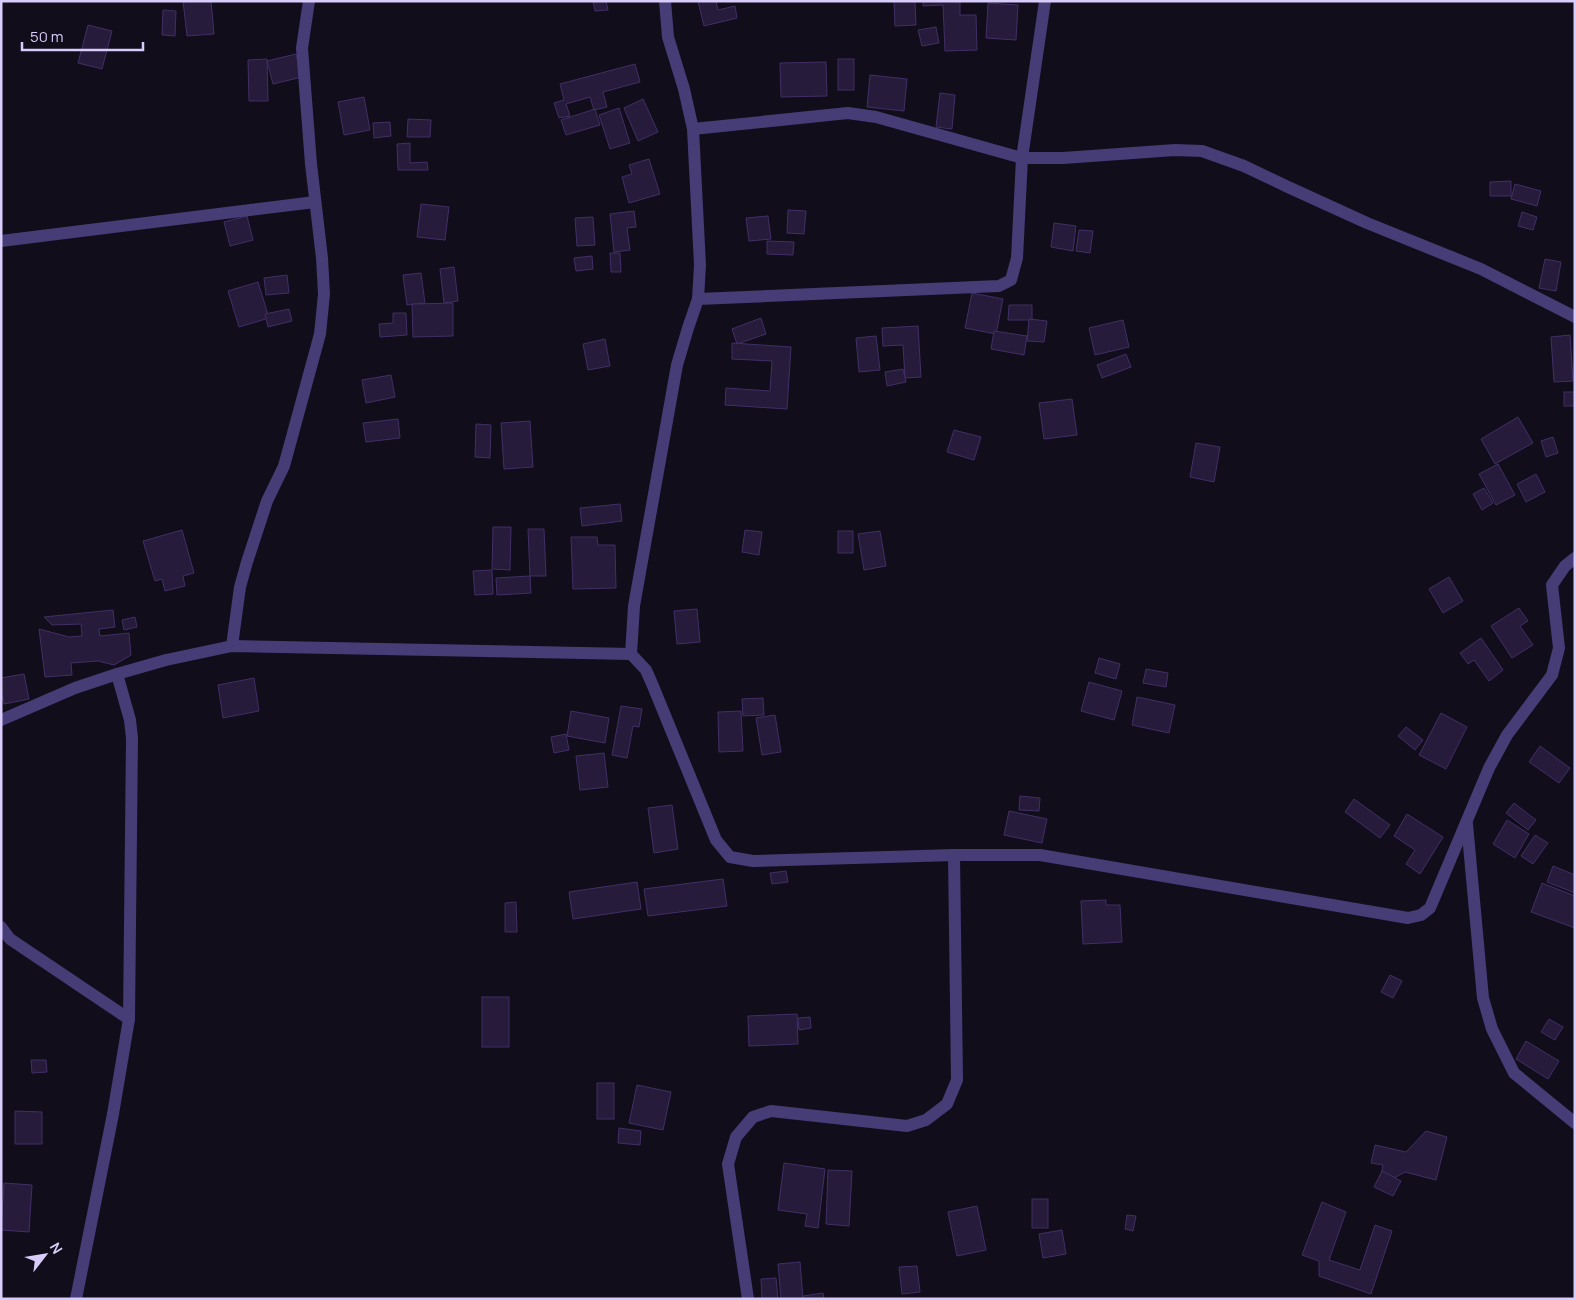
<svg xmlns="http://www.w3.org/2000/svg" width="1576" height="1300" font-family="Manrope,sans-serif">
<rect width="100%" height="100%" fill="#110d1b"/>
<g fill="#261b3b" stroke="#412f65">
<path d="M183,1h28l3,33 -27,2z"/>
<path d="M593,1h13l2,9 -13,1z"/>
<path d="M698,1h18l2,9 17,-4 2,12 -33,8z"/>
<path d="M894,1h21l1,24 -21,1z"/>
<path d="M923,1h37v14h16l1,35 -32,1 -2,-46 -20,1z"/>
<path d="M988,3l30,2 -2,35 -30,-2z"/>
<path d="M163,10l13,1 -1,25 -13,-1z"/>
<path d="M88,25l24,6 -10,38 -24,-6z"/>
<path d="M936,27l3,16 -17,3 -4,-16z"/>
<path d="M296,54l6,23 -29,7 -6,-23z"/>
<path d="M267,59l1,42h-19l-1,-41z"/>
<rect x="838" y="59" width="16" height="31"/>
<path d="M826,62l1,34 -46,1 -1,-34z"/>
<path d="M635,64l5,18 -37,10 4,15 -13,3 -4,-13 -24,7 4,12 -11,2 -5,-15 10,-3 -4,-16z"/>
<path d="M870,75l37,4 -3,32 -37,-4z"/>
<path d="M940,93l15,2 -3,34 -16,-2z"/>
<path d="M364,97l6,33 -26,5 -6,-33z"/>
<path d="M643,99l15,33 -20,9 -14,-33z"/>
<path d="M619,108l11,35 -20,6 -11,-34z"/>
<path d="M595,109l5,16 -34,10 -5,-15z"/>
<path d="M408,119l23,1 -1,17h-23z"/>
<path d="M390,122l1,14 -17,2 -1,-15z"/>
<path d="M410,143v20l17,-1 1,8h-30l-1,-26z"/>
<path d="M649,159l11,35 -31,9 -7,-26 10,-3 -3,-9z"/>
<path d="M1511,181v15h-21v-14z"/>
<path d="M1515,184l26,7 -4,15 -26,-7z"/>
<path d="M421,204l28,3 -4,33 -28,-3z"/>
<path d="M788,210l18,1 -2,23 -17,-1z"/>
<path d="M634,211l2,16 -9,1 3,22 -16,2 -4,-38z"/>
<path d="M1522,212l15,5 -4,13 -15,-4z"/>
<path d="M247,216l6,24 -23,6 -6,-24z"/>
<path d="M768,216l3,23 -22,2 -3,-23z"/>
<path d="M593,217l2,28 -18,1 -2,-28z"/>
<path d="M1054,223l22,3 -3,25 -22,-4z"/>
<path d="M1079,230l14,1 -3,22 -14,-2z"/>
<path d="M767,241l27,1 -1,13 -26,-1z"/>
<path d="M610,253h10l1,19h-10z"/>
<path d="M592,256l1,13 -17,2 -2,-13z"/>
<path d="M1545,259l16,3 -5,29 -17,-3z"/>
<path d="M454,267l4,34 -14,2 -4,-34z"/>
<path d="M421,273l4,30 -18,2 -4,-30z"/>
<path d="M287,275l2,18 -23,2 -2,-17z"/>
<path d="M258,282l11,36 -30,9 -11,-36z"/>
<path d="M972,293l31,6 -7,35 -31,-6z"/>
<path d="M453,303v33l-40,1 -1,-33z"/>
<path d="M1009,305h23v15h-24z"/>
<path d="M289,309l3,12 -24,6 -3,-13z"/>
<path d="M393,313h13l1,22 -27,2 -1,-13 14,-1z"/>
<path d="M761,318l5,16 -29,10 -5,-15z"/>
<path d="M1029,319l18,2 -3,21 -17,-1z"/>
<path d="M1123,320l6,27 -34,8 -6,-27z"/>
<path d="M918,326l3,51 -16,1 -2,-33 -20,1 -1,-18z"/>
<path d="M994,331l33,5 -3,19 -33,-6z"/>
<path d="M1570,335l3,46 -19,1 -3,-45z"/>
<path d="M876,336l4,34 -21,2 -3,-34z"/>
<path d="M605,339l5,27 -22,4 -5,-26z"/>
<path d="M732,343l59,4 -4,62 -62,-4 1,-17 44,3 2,-30 -40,-2z"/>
<path d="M1126,354l5,13 -29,11 -5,-13z"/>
<path d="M903,369l3,13 -19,4 -2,-14z"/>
<path d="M391,375l4,22 -29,6 -4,-23z"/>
<rect x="1564" y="392" width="11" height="14"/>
<path d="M1072,399l5,36 -33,4 -5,-36z"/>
<path d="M1518,417l15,26 -38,21 -14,-25z"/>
<path d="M398,419l2,19 -34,4 -3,-19z"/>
<path d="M530,421l3,46 -29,2 -3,-46z"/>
<path d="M476,424l15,1 -1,33 -15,-1z"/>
<path d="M954,430l27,7 -7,23 -27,-8z"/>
<path d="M1553,437l5,16 -12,4 -5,-16z"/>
<path d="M1196,443l24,4 -6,35 -24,-5z"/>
<path d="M1498,464l17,31 -19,10 -17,-31z"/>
<path d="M1536,474l9,18 -19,10 -9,-18z"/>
<path d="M1484,488l9,15 -11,7 -9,-16z"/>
<path d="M620,504l2,17 -40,5 -2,-18z"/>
<path d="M493,527h18l-1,43 -18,-1z"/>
<path d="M528,529h16l2,47h-16z"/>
<path d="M182,530l12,43 -11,3 2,10 -20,5 -3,-12 -7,2 -12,-40z"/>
<path d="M745,530l17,2 -3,23 -17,-3z"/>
<rect x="838" y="531" width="15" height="22"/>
<path d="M880,531l6,35 -22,4 -6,-36z"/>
<path d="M571,537h26l1,8h17l1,43 -43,1z"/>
<path d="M492,570l1,24 -18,1 -2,-24z"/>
<path d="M530,576l1,17 -34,2 -1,-17z"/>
<path d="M1449,577l14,24 -20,12 -14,-24z"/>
<path d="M1519,608l9,13 -8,5 13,19 -21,13 -21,-32z"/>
<path d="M697,609l3,33 -23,2 -3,-33z"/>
<path d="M113,610l2,17 -16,2 1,7 29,-3 2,22 -17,10 -16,-4 -27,2 1,12 -27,2 -6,-48 30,8 13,-1 -1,-12 -29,1 -8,-8z"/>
<path d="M135,617l2,10 -13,3 -2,-10z"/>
<path d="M1481,638l22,32 -14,11 -15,-21 -6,4 -8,-11z"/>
<path d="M1099,658l21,6 -4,15 -21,-6z"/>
<path d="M1146,669l22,4 -2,14 -23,-4z"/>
<path d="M24,674l5,25 -25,5 -3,-13v-13z"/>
<path d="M254,678l5,33 -36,7 -5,-33z"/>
<path d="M1089,682l33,9 -8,29 -33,-9z"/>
<path d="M1137,697l38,8 -6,28 -37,-8z"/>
<path d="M763,698l1,17 -21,1 -1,-17z"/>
<path d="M621,706l21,3 -3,18 -6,-1 -6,32 -15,-3z"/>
<path d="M571,711l38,7 -4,25 -38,-7z"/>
<path d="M741,711l2,40 -24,1 -1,-40z"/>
<path d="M1441,713l26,14 -21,42 -27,-14z"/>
<path d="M775,715l6,37 -19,3 -6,-37z"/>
<path d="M1406,727l17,13 -8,10 -17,-14z"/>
<path d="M566,734l3,16 -15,3 -3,-16z"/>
<path d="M1540,746l30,22 -11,15 -30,-21z"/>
<path d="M604,753l4,34 -28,3 -4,-34z"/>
<path d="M1020,796l20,2 -1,13 -20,-1z"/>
<path d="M1354,799l36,26 -10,13 -35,-26z"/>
<path d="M1514,803l22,17 -8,10 -22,-17z"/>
<path d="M672,805l6,44 -24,4 -6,-45z"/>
<path d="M1009,811l38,8 -5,24 -38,-8z"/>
<path d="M1407,814l36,23 -23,37 -14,-10 9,-14 -21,-14z"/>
<path d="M1507,820l22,14 -14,24 -22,-14z"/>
<path d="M1535,835l13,8 -15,21 -12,-8z"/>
<path d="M1553,866l22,9v18l-28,-11z"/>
<path d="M786,871l2,11 -16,2 -2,-11z"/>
<path d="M723,879l4,27 -79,10 -4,-27z"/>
<path d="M637,882l4,27 -68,10 -4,-27z"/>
<path d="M1542,883l33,13v32l-44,-16z"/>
<path d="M1106,900v5h14l2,37 -39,2 -2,-43z"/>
<path d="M516,902l1,30h-12v-29z"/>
<path d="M1390,975l12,6 -9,17 -12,-6z"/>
<rect x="482" y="997" width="27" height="50"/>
<path d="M797,1014l1,30 -49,2 -1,-30z"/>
<path d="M810,1017l1,11 -12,2 -1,-12z"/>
<path d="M1549,1019l14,8 -8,13 -14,-8z"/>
<path d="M1526,1041l33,20 -11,18 -32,-20z"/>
<path d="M31,1060h15l1,12 -15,1z"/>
<rect x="597" y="1083" width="17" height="36"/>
<path d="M637,1085l34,7 -8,38 -34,-7z"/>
<path d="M15,1111l27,1v32h-27z"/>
<path d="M619,1128l22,3 -1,14 -22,-2z"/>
<path d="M1426,1131l21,6 -11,43 -31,-8 -11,6 -13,-3 2,-10 -12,-2 4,-18 31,7z"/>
<path d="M784,1163l41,6 -7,59 -13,-2 2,-12 -29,-4z"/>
<path d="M828,1170l24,1 -3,55 -23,-2z"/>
<path d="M1382,1171l19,10 -8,15 -19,-9z"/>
<path d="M4,1183l28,2 -3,47 -28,-2z"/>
<rect x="1032" y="1199" width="16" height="29"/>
<path d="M1322,1202l24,10 -17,48 31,10 15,-45 17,6 -21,63 -52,-18v-15l-17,-6z"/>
<path d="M977,1206l9,44 -29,6 -9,-44z"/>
<path d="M1127,1215l9,1 -3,15 -8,-2z"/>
<path d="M1062,1230l4,24 -23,4 -4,-24z"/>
<path d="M800,1262l3,36 -22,1 -3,-35z"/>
<path d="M917,1266l3,26 -18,2 -3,-27z"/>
<path d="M776,1278l2,21h-16l-1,-20z"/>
<path d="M823,1293l1,6h-21v-3z"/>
</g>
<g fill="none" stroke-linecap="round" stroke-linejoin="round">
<g stroke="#463c76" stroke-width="12">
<path d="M665,1l3,36 16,52 9,40 7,136 -2,34 -10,29 -11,37 -43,241 -3,48 15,16 7,16 63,154 14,17 23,4 201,-6h86l368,63 13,-3 9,-7 59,-140 18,-33 45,-60 7,-27 -7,-63 13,-19 10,-8"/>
<path d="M693,129l155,-16 28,4 146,41h41l112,-8 27,1 42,15 44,21 79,36 114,46 94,48"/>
<path d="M1,241l314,-39"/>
<path d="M698,299l301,-13 12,-6 6,-22 5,-100 23,-157"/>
<path d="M232,646l8,-59 7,-25 20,-61 17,-35 36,-132 4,-40 -2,-36 -11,-94 -9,-116 7,-47"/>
<path d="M1,720l74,-32 42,-14 49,-14 66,-14 399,8"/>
<path d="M1467,824l16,174 9,31 22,44 61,50"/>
<path d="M1,927l9,12 119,80"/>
<path d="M76,1299l37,-185 16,-95 3,-281 -2,-18 -13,-46"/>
<path d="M748,1299l-20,-135 8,-27 17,-20 18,-6 136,15 19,-6 21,-16 10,-24 -3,-225"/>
</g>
</g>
<rect width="1576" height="1300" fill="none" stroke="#d8ccfa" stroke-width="5"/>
<g transform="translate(45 1255) rotate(59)" stroke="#110d1b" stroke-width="4" paint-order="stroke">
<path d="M0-4L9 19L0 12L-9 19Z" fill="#d8ccfa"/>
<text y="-8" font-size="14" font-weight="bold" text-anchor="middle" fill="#d8ccfa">N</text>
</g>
<path d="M22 42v8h121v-8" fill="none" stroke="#d8ccfa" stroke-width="2.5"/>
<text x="30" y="42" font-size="15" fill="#d8ccfa" stroke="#110d1b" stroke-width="4" paint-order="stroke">50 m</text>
</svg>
